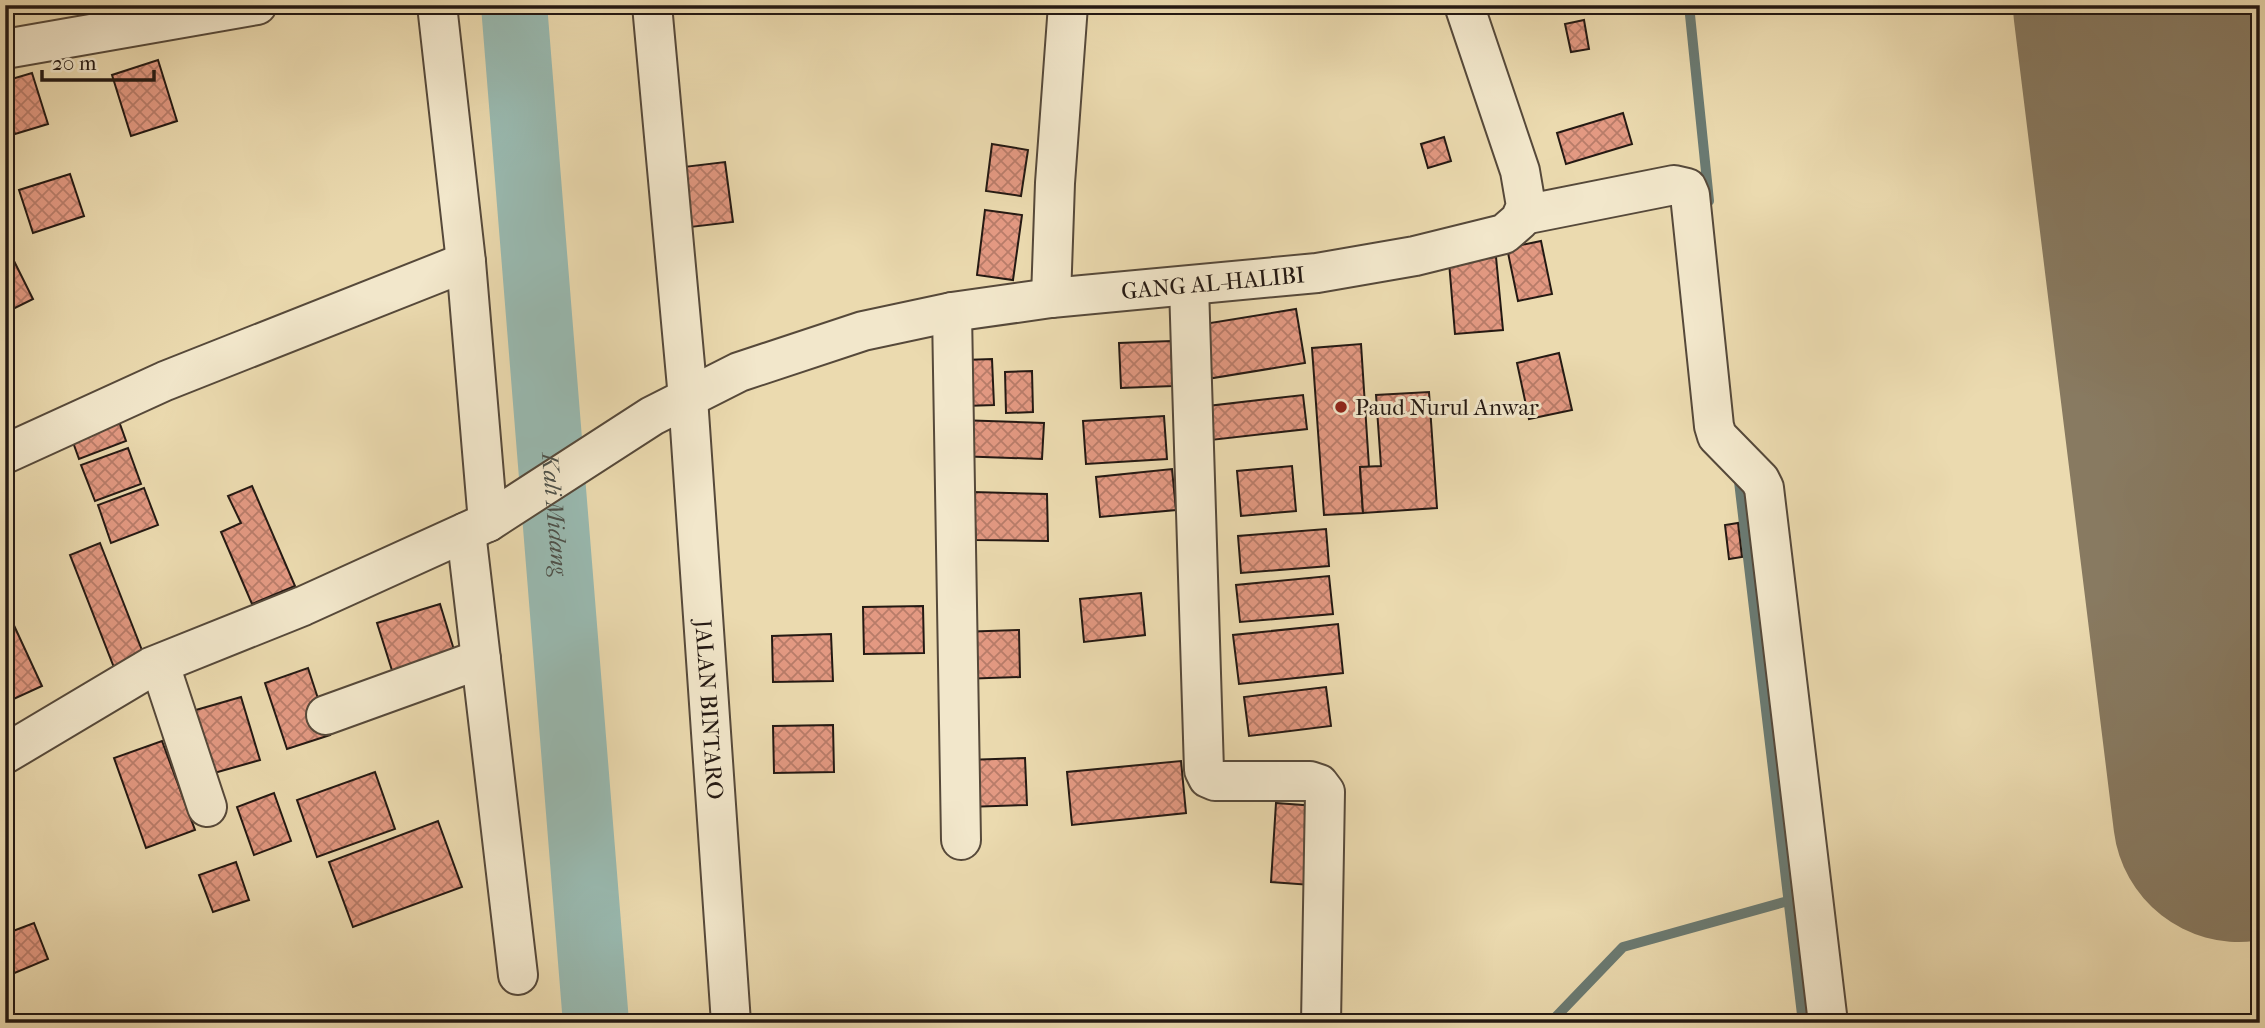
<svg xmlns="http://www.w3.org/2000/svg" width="2265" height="1028" font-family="'IM FELL French Canon',serif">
<defs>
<pattern id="building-cross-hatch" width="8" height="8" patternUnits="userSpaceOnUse" patternTransform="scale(1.75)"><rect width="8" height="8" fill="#e39982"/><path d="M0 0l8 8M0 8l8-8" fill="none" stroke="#b87c69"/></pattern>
</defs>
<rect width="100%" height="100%" fill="#ebdaaf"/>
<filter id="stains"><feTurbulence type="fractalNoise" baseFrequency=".00286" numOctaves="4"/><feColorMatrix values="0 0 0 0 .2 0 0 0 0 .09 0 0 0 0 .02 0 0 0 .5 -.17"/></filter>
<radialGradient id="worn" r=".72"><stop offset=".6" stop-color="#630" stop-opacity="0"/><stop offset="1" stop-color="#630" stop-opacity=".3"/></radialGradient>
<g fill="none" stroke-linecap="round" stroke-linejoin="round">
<g stroke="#6a7a72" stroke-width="10">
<path d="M1689,5l20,196"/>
<path d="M1738,473l65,550"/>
<path d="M1550,1023l73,-76 165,-46"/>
</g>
<path stroke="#99bab1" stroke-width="66" id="s1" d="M514,5l82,1018"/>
<path stroke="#887a61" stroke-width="252" d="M2139,5l100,811"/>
</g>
<g fill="url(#building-cross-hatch)" stroke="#241913" stroke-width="2">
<path d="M1584,20l5,29 -18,3 -6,-28z"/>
<path d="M158,60l19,61 -46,15 -19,-61z"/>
<path d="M32,73l16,51 -33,10 -10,-29v-24z"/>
<path d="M1623,113l9,31 -66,20 -9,-31z"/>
<path d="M1444,137l7,24 -23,7 -7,-24z"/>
<path d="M992,144l36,6 -7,46 -35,-5z"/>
<path d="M725,162l8,60 -51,6 -7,-60z"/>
<path d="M70,174l14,42 -51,17 -14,-43z"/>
<path d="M985,210l37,5 -9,65 -36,-5z"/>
<path d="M1541,241l11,53 -34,7 -11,-53z"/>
<path d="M1496,257l7,73 -48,4 -6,-72z"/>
<path d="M13,259l20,40 -28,14v-50z"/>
<path d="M1296,309l9,54 -98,16 -9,-54z"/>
<path d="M1171,341l2,45 -52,2 -2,-45z"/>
<path d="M1361,344l8,123h-9l3,46 -39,2 -12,-167z"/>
<path d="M1559,353l13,57 -43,9 -12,-56z"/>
<path d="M992,359l2,46 -29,1 -1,-46z"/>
<path d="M1032,371l1,41 -27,1 -1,-41z"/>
<path d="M1429,392l8,116 -74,5 -3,-46 21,-1 -5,-71z"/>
<path d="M1303,395l4,34 -96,11 -3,-34z"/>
<path d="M116,413l10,28 -47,18 -10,-28z"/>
<path d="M1164,416l3,43 -81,5 -3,-43z"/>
<path d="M958,420l86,3 -2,36 -86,-3z"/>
<path d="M128,448l13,36 -46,17 -14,-36z"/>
<path d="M1292,466l4,45 -55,5 -4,-45z"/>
<path d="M1172,469l4,41 -76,7 -4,-40z"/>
<path d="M252,486l43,100 -43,18 -31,-72 20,-9 -13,-27z"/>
<path d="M144,488l14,37 -47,18 -13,-38z"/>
<path d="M973,492l74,2 1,47 -72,-1z"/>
<path d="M1738,523l4,34 -13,2 -4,-34z"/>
<path d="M1326,529l3,37 -88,7 -3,-37z"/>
<path d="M100,543l45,115 -30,12 -45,-115z"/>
<path d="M1329,576l4,38 -93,8 -4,-37z"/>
<path d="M1141,593l4,42 -61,7 -4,-43z"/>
<path d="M440,604l18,59 -62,20 -19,-60z"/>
<path d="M5,606l37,80 -37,17z"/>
<path d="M923,606l1,47 -60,1 -1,-47z"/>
<path d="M1338,624l5,49 -104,11 -6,-49z"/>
<path d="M1019,630l1,47 -59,2 -2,-47z"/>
<path d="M831,634l2,47 -60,1 -1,-46z"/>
<path d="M308,668l22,67 -43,14 -22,-66z"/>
<path d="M1326,687l5,39 -82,10 -5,-39z"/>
<path d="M241,697l19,63 -60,17 -18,-63z"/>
<path d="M833,725l1,47 -60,1 -1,-47z"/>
<path d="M162,741l33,89 -49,18 -32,-90z"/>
<path d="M1025,758l2,47 -60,2 -1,-47z"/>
<path d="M1181,761l5,52 -114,12 -5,-53z"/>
<path d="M375,772l20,57 -78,28 -20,-57z"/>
<path d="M274,793l17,48 -37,14 -17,-48z"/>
<path d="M1276,803l40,3 -5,79 -40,-3z"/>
<path d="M438,821l24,66 -109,40 -24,-65z"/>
<path d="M236,862l13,38 -36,12 -14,-37z"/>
<path d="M34,923l14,36 -43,18v-43z"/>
</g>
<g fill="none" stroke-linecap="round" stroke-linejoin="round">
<g stroke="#56493a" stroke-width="42">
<g id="minor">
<path d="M437,5l29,257 22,260"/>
<path id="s2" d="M652,5l36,393 43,625"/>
<path d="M5,49l252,-44"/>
<path d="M1523,215l151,-30 13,3 3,7 24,231 3,10 43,44 4,8 64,535"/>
<path d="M1189,286l15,484 4,8 7,3h95l9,3 6,8 -4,231"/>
<path d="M1051,298l4,-115 13,-178"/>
<path d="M952,312l9,528"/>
<path d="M5,454l160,-73 301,-119"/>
<path d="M466,532l52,443"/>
<path d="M160,665l47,142"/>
<path d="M326,715l155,-56"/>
<path id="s3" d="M5,754l146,-87 152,-61 185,-84 164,-106 87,-44 124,-41 89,-19 99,-14 266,-25 98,-17 89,-22 16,-14 6,-14 -6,-35 -56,-166"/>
</g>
</g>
<use href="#minor" stroke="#f2e7cb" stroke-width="38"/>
</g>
<circle fill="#8f2418" stroke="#f2e7cb" stroke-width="2.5" cx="1341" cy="407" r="7"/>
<g text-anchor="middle" stroke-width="6" stroke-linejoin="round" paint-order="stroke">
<g font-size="23" fill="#241913" stroke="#f2e7cb">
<text dy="8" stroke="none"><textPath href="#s3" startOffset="1314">GANG AL-HALIBI</textPath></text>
<text dy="8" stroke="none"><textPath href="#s2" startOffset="707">JALAN BINTARO</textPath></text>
</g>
<g font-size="23" fill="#241913" stroke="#f2e7cb" text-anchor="start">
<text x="1355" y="415">Paud Nurul Anwar</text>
</g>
<g font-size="24" font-style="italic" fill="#4d514a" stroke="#f2e7cb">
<text dy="8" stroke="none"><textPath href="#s1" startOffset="511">Kali Midang</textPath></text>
</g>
</g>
<rect width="2265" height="1028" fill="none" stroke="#ebdaaf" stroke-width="28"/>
<rect x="7" y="7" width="2251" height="1014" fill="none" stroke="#241913" stroke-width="3.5"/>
<rect x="14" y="14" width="2237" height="1000" fill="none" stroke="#241913" stroke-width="2"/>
<path d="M42 70v10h112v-10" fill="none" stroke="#241913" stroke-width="3.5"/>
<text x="52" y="70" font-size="21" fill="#241913" stroke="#f2e7cb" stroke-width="5" paint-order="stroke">20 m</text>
<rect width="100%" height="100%" filter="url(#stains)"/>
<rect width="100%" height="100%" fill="url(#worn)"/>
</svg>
